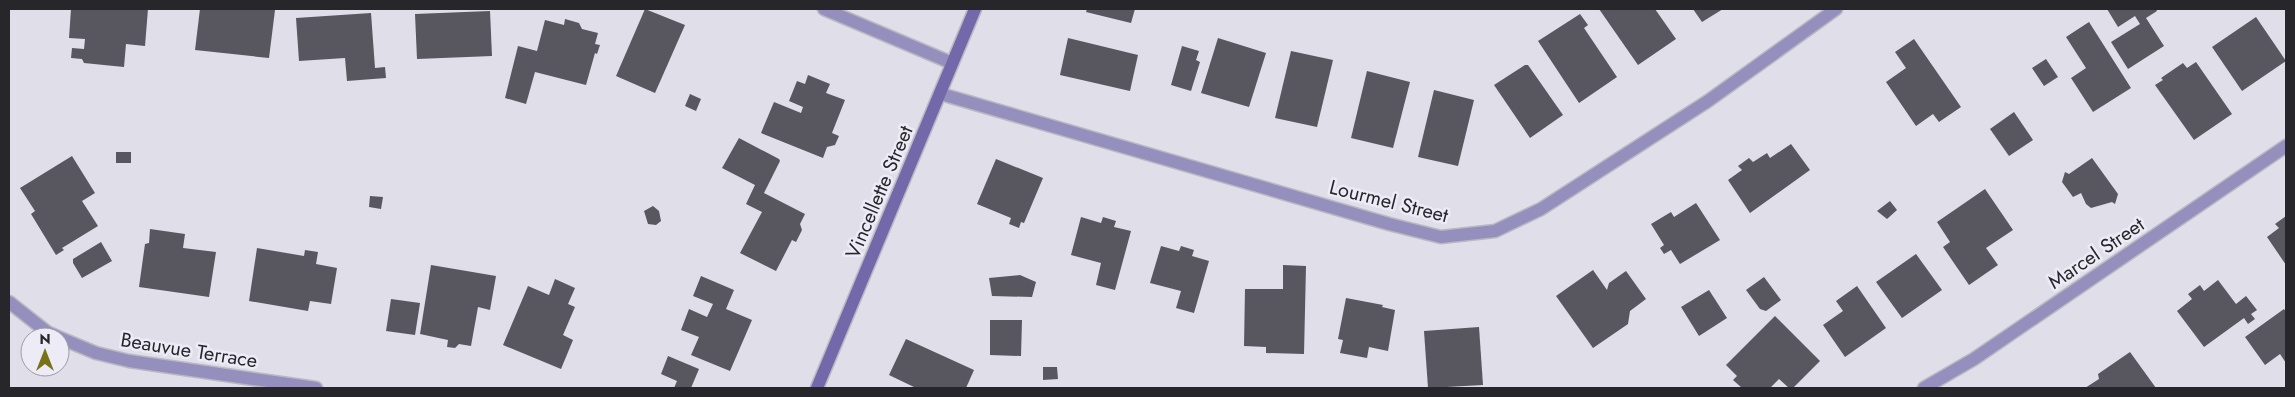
<svg xmlns="http://www.w3.org/2000/svg" width="2295" height="397" font-family="Jost,sans-serif">
<rect width="100%" height="100%" fill="#dfdee9"/>
<g fill="#585760">
<path d="M71,9h77l-3,37 -19,-2 -2,23 -40,-4 -2,-4 -11,-1 1,-10 12,1 1,-10 -16,-1z"/>
<path d="M200,9l75,1 -6,48 -74,-8z"/>
<path d="M645,9l40,16 -30,68 -39,-17z"/>
<path d="M1087,9h48l-4,14 -45,-11z"/>
<path d="M1599,9h56l21,30 -38,26z"/>
<path d="M1693,9h30l-21,13z"/>
<path d="M2107,9h49l1,2 -11,7 18,28 -36,23 -17,-27 29,-18 -5,-8 -17,11z"/>
<path d="M490,11l2,45 -75,3 -2,-45z"/>
<path d="M371,13l4,55 10,-1 1,11 -39,3 -2,-23 -46,3 -3,-43z"/>
<path d="M1580,14l8,11 -4,3 33,49 -38,26 -41,-62z"/>
<path d="M2256,17l30,44 -44,30 -30,-44z"/>
<path d="M565,19l14,4 3,6 16,4 -3,11 5,1 -3,9 -2,-1 -9,32 -51,-13 -9,32 -21,-6 13,-52 19,5 8,-31 19,5z"/>
<path d="M2089,22l42,66 -38,24 -22,-34 15,-10 -20,-31z"/>
<path d="M1068,38l70,17 -8,36 -70,-16z"/>
<path d="M1218,38l48,15 -17,54 -48,-14z"/>
<path d="M1914,39l47,68 -22,15 -6,-8 -17,12 -30,-44 20,-14 -11,-16z"/>
<path d="M1182,46l17,5 -3,9 4,2 -9,29 -20,-6z"/>
<path d="M1291,51l42,9 -16,67 -42,-9z"/>
<path d="M2046,59l12,18 -14,9 -12,-18z"/>
<path d="M2196,62l36,52 -38,26 -39,-55 8,-5 -2,-2 22,-15 4,5z"/>
<path d="M1525,65h3l35,50 -33,23 -36,-53z"/>
<path d="M1367,71l43,11 -17,66 -42,-10z"/>
<path d="M808,75l22,9 -4,9 19,7 -13,33 7,3 -4,9 -8,2 -4,11 -62,-25 13,-31 27,11 2,-6 -14,-6 8,-20 8,3z"/>
<path d="M1434,90l40,10 -16,66 -40,-9z"/>
<path d="M690,94l11,5 -5,12 -11,-5z"/>
<path d="M2014,112l19,28 -24,16 -19,-27z"/>
<path d="M739,138l40,21 1,2 -16,32 41,21 -5,10 2,6 -6,12 -4,-2 -16,31 -36,-18 22,-41 -16,-8 9,-19 -33,-17z"/>
<path d="M1791,144l19,26 -60,43 -22,-33 14,-10 -4,-4 11,-8 4,4 14,-9 3,5z"/>
<rect x="116" y="152" width="15" height="11"/>
<path d="M72,156l23,37 -13,8 16,25 -36,22 2,2 -8,5 -25,-41 4,-3 -15,-23z"/>
<path d="M2092,158l26,36 -3,10 -3,-2 -21,6 -5,-4 -5,-11 -8,4 -11,-15 3,-10 4,2z"/>
<path d="M996,159l47,19 -19,45 -3,-1 -2,6 -10,-4 2,-6 -34,-14z"/>
<path d="M1985,189l28,41 -27,18 12,17 -29,20 -26,-38 7,-5 -13,-20z"/>
<path d="M370,196l13,1 -2,12 -12,-2z"/>
<path d="M1890,201l7,9 -10,9 -10,-8z"/>
<path d="M1696,203l24,37 -40,24 -9,-14 -7,4 -4,-6 4,-3 -13,-21 20,-12 3,5z"/>
<path d="M653,206l6,5 2,10 -5,4 -8,-1 -4,-13z"/>
<path d="M2286,216v49l-19,-28 12,-9 -4,-4z"/>
<path d="M1081,217l20,6 2,-6 13,4 -2,6 17,4 -16,59 -19,-5 5,-22 -30,-8z"/>
<path d="M150,229l35,5 -2,14 33,4 -7,45 -70,-10 6,-43 4,-1z"/>
<path d="M101,242l11,19 -30,17 -9,-15v-4z"/>
<path d="M1161,246l18,5 2,-5 13,4 -2,6 17,5 -15,52 -18,-5 5,-17 -31,-8z"/>
<path d="M257,248l47,8 1,-6 13,2 -2,12 21,4 -6,36 -21,-3 -2,10 -59,-10z"/>
<path d="M1916,254l26,36 -40,28 -26,-36z"/>
<path d="M431,265l65,11 -6,34 -12,-3 -7,39 -12,-2 -4,4 -8,-1 1,-7 -28,-6z"/>
<path d="M1283,265l23,1 -2,88 -38,-1v-6l-22,-1 1,-57h38z"/>
<path d="M1593,270l14,20 2,-7 17,-12 20,28 -16,12 -2,13 -35,24 -37,-52z"/>
<path d="M1020,275l16,7 -4,15 -40,-1 -3,-18z"/>
<path d="M701,276l33,14 -8,19 26,11 -22,51 -39,-16 8,-18 -18,-7 8,-21 18,8 6,-13 -20,-8z"/>
<path d="M1764,277l17,23 -15,11 -6,-2 -14,-19z"/>
<path d="M555,279l20,9 -7,16 7,3 -12,28 10,5 -12,29 -58,-24 25,-59 21,9z"/>
<path d="M2218,280l18,24 10,-8 11,14 -6,4 4,5 -7,5 -4,-6 -40,29 -27,-36 15,-12 -4,-5 12,-9 4,6z"/>
<path d="M1857,286l29,42 -41,29 -22,-32 20,-14 -7,-10z"/>
<path d="M1709,290l18,28 -28,18 -18,-29z"/>
<path d="M1346,298l37,7 -1,2 13,3 -7,41 -19,-4 -2,11 -27,-5 3,-13 -5,-1z"/>
<path d="M391,299l29,4 -5,32 -29,-4z"/>
<path d="M2284,309l2,3v51l-6,-9 -15,11 -20,-28z"/>
<path d="M1775,316l45,45 -27,27h-4l-10,-9 -9,9h-28l-9,-8 4,-4 -11,-11z"/>
<path d="M990,320h32l-1,36 -31,-1z"/>
<path d="M1479,327l4,58 -55,3 -4,-57z"/>
<path d="M906,339l68,31 -8,18h-50l-27,-13z"/>
<path d="M2130,352l26,36h-71l14,-9 -1,-5z"/>
<path d="M668,356l31,13 -8,19h-17l3,-7 -16,-7z"/>
<path d="M1043,367h14l1,12 -15,1z"/>
</g>
<g fill="none" stroke-linecap="round" stroke-linejoin="round">
<g stroke="#bab9c3" stroke-width="15">
<g id="street">
<path d="M824,9l128,54"/>
<path d="M941,94l448,130 52,13 54,-6 46,-22 167,-108 128,-92"/>
<path d="M9,302l38,30 11,5"/>
<path d="M60,338l36,15 33,8 187,27"/>
<path d="M1924,388l50,-29 312,-213"/>
</g>
</g>
<g stroke="#bab9c3" stroke-width="15">
<path id="secondary" d="M817,388l158,-379"/>
</g>
<use href="#street" stroke="#958fbd" stroke-width="12"/>
<use href="#secondary" stroke="#7368aa" stroke-width="12"/>
</g>
<g text-anchor="middle" stroke-width="5" stroke-linejoin="round" paint-order="stroke">
<g font-size="20" fill="#27272b" stroke="#ecebf6">
<text transform="translate(879 192) rotate(-67)" y="7">Vincellette Street</text>
<text transform="translate(1389 201) rotate(14)" y="7">Lourmel Street</text>
<text transform="translate(2096 253) rotate(-34)" y="7">Marcel Street</text>
<text transform="translate(189 350) rotate(9)" y="7">Beauvue Terrace</text>
</g>
</g>
<rect width="2295" height="397" fill="none" stroke="#27272b" stroke-width="20"/>
<g transform="translate(45 352)"><circle r="24" fill="#ecebf6" stroke="#9d9da5"/>
<path d="M0-4L9 19L0 12L-9 19Z" fill="#787317"/>
<text y="-8" font-size="14" font-weight="bold" text-anchor="middle" fill="#27272b">N</text>
</g>
</svg>
